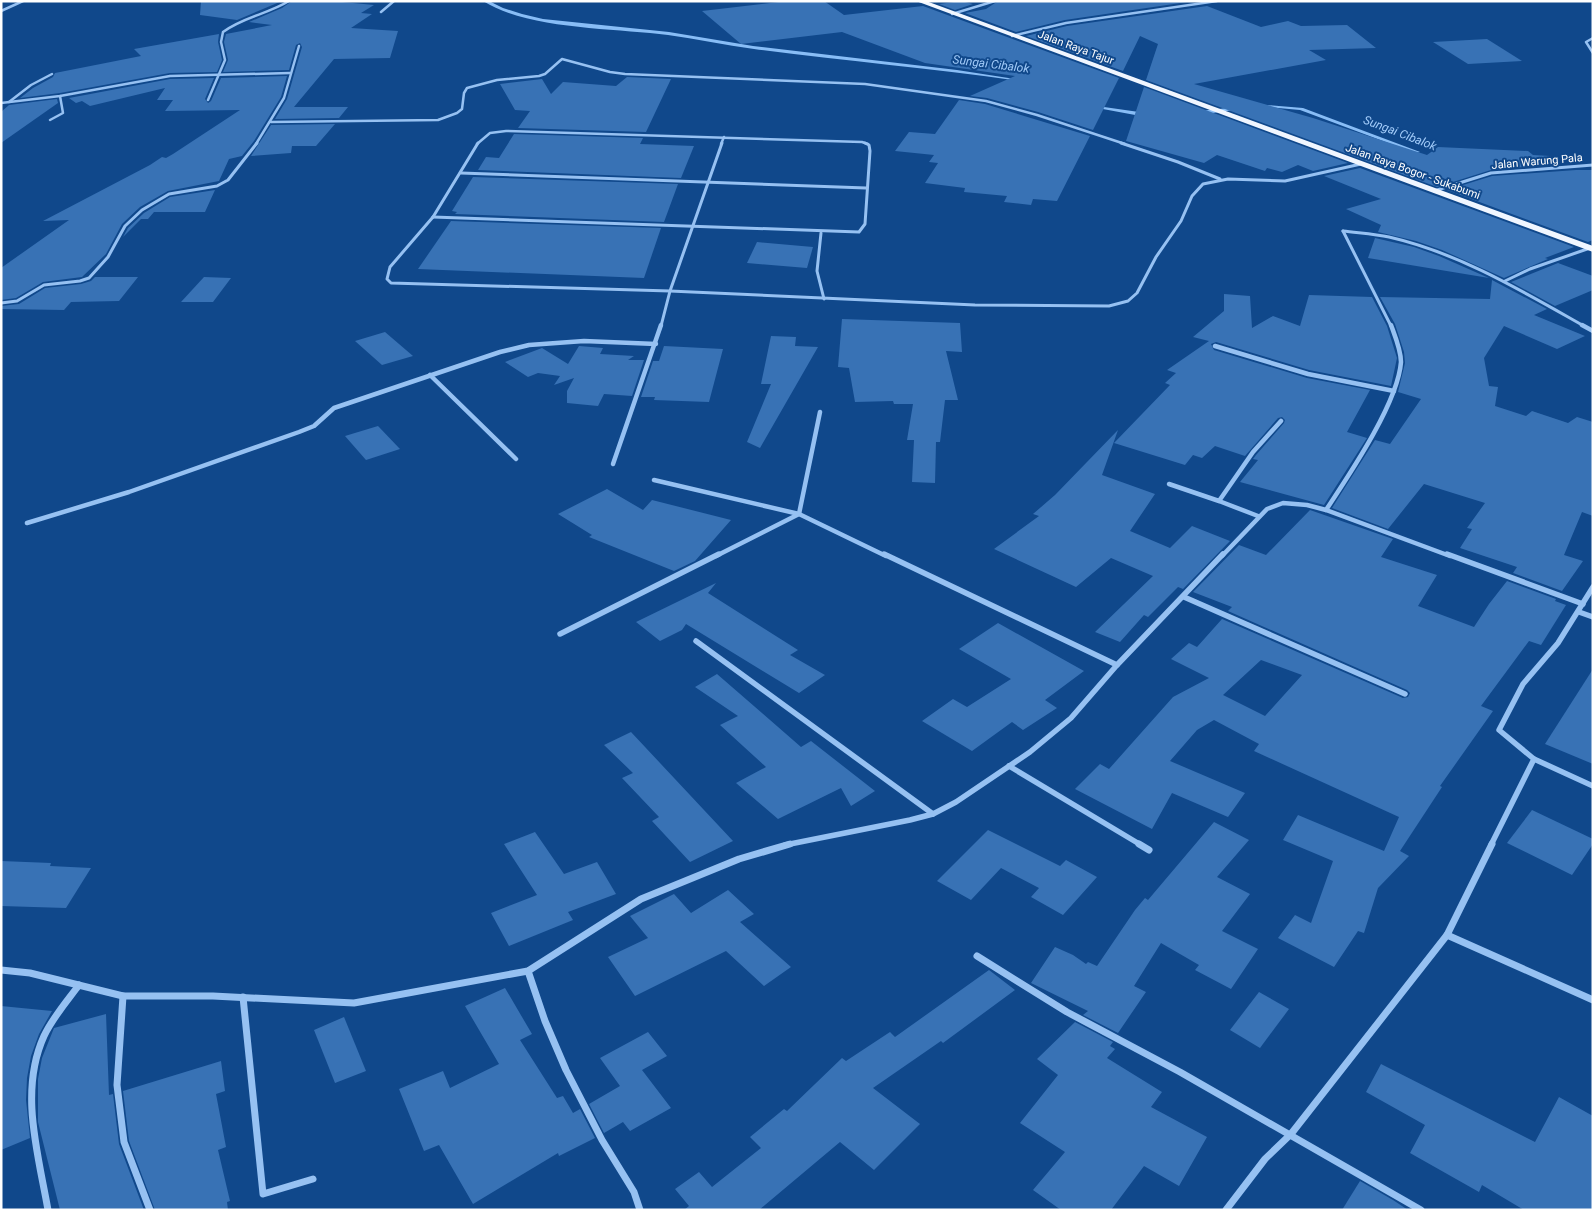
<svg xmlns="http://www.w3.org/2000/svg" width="1594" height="1211" font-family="Roboto,sans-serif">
<rect width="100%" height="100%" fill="#10488b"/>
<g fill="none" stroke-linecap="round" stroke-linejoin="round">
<g fill="#88bdf6" fill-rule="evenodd">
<path d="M483,1h6l14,7 19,6 21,5 126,13 84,14 204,24 65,10 -2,1c-89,-13 -178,-20 -266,-32 -29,-4 -58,-10 -86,-14 -54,-7 -139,-5 -185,-34z"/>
<path d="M1253,104l50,4 117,44 -5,1 -115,-43 -45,-4 -2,-1z"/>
<path d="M1090,105l56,8 3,2 -3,2 -54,-10h-2z"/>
<path d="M1238,107h2v2l-41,6 -3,-2 3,-2z"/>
</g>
</g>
<g fill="#3872b5" fill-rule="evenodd">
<path d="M201,1h81l-45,19 -37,-5z"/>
<path d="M292,1h40l42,4 -13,8 11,1 -21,14 47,3 -8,27 -56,1 -40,48h54l-9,11 -64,1 12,-20 15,-52 -2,-4 -4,2 -7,25 -66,2 5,-12 -4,-18 2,-8 46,-9 -23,-3 33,-14z"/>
<path d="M787,1h37l20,14 79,-9 196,72 -26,52 -55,-18 -51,-14 -17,-2 45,-20 -90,-13 -83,-31 -101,12 -39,-33z"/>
<path d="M961,1l12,3 -18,6 -16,-6z"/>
<path d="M998,1h196l-129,19 -49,12 -51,-19 21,-4z"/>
<path d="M1207,6l54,21 27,-6 13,5 46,-1 29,23 -67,2 17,10 -132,24 119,34 114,37 11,-8 90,4 5,4 17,1 5,8 -64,6 -54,17 -291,-107 12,-36 -18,-8 -17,35 -97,-35 41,-10z"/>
<path d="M219,34l-1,8 4,18 -5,12 -47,1 -110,20 -40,5 13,-10 20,-11 2,-4 86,-17 -7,-7z"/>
<path d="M1487,39l35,22 -54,3 -35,-22z"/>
<path d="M287,76l-6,21 -27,44 -12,15 -13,3 -10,22 -51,10 -28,16 -18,17 -16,30 -24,23 -39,5 -27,16 -15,2v-32l68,-48 -26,1 107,-56 12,-8 4,1 7,-4 67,-44 -75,1 8,-11h-16l8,-12 -75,18 -8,-5 -6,2 -7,-5 101,-19 44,-1 -9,21 3,4 3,-2 10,-23z"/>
<path d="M627,77l44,2 -25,53 -128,-4 12,-17 -15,-1 -15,-26 42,-5 9,15 12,-12 53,4z"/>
<path d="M1144,87l204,76 -35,8 -15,-6 -16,7 -15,-4 -2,3 -48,-16 -13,8 -78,-22z"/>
<path d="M57,99l1,4 -57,40v-31l8,-7z"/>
<path d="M959,100l26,4 105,32 -33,65 -24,-2 -2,6 -27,-3 3,-6 -43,-4 1,-4 -40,-5 13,-20 -9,-1 5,-7 -39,-4 14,-19 26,2z"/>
<path d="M335,124l-19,22h-24l-1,7 -40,3 20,-31z"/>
<path d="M514,134l129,4 -3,6 54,2 -13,32 -203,-8 8,-13 13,1z"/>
<path d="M1360,168l214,79 -29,11 3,1 -44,19 -62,-28 -26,-9 -38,-9 3,-7 -35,-16 35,-10 -57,-23z"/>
<path d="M1576,170h17v70l-5,2 -141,-52 45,-14z"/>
<path d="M473,177l205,7 -14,38 -209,-8 2,-2 -5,-1z"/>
<path d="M215,190l-10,22h-51l-6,7h-7l-18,18 5,-9 16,-15 26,-16z"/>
<path d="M451,221l210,7 -17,50 -226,-9z"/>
<path d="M1375,238l39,9 25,9 50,22 -121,-20z"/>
<path d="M757,242l56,5 -6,21 -60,-5z"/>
<path d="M1558,263l35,13v14l-38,16 -44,-24z"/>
<path d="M95,277h43l-19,24 -48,1 -7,8 -63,-1v-3l18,-2 26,-16 36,-4 10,-3z"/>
<path d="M204,277l27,1 -18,24h-32z"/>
<path d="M1492,280l55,29 -13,6 51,21 -28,13 -53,-23 -20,32 5,28 9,1 -3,19 31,10 6,-5 36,12 9,-6 16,5v94l-11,-4 -18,43 19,6 -21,30 -49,-18 4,-6 -57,-19 12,-19 -5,-1 18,-25 -61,-19 -36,45 -56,-21 43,-68 15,4 31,-45 -23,-7 7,-29 -1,-11 -9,-28 -15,-27 110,2z"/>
<path d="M1224,294l26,2 2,32 21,-12 27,10 9,-31 63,2 15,29 10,32 -6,28 -82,-16 -93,-28 -5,2 3,6 93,28 63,12 -23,42 20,6 -43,67 -84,-23 18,-22 -5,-1 3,-4 28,-32 1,-3 -3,-3 -4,1 -33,38 -30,-10 -13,12 -9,-3 -8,10 -71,-22 56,-58 -5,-2 11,-10 -9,-3 42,-29 -16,-4 31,-26z"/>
<path d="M842,319l118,4 2,29 -16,-1 12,49h-13l-5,42h-4l-1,41 -23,-1 2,-42h-7l6,-36h-19l-1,-3 -38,1 -6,-34 -11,-1z"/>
<path d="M385,332l28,24 -31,9 -27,-24z"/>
<path d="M771,336l25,1 -1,9 23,1 -58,101 -13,-6 24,-58h-10z"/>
<path d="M579,346l24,2 -3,6 34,2 -6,4h16l-12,36 -28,-2 -6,12 -31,-3v-12l7,-13 -20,7 6,-9 -22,-3 -10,4 -23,-15 37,-14 26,16z"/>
<path d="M664,346l59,3 -14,53 -55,-2 1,-3h-14l12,-36h6z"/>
<path d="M378,426l22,23 -34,11 -21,-24z"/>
<path d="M1118,430l-16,45 53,19 -25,37 40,17 22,-22 38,15 -47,48 -5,-2 -30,30 -4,-2 -24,27 -25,-10 58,-56 -42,-18 -35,29 -82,-38 45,-33 -6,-2 22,-19z"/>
<path d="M607,489l36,21 9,-10 79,20 -36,41 -21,10 -85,-34 3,-2 -34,-21z"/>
<path d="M1310,510l83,29 -12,18 56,18 -19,31 56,21 15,-23 18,-23 49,18 -1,2 11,4 -25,40 -12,-4 -48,65 12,5 -53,75 2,1 -42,64 9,5 -31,32 -14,45 -6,-2 -24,36 -56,-29 17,-23 16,8 22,-62 -50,-21 15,-25 86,36 15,-34 -145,-66 5,-7 -45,-24 -17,10 -27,31 75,32 -17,24 -56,-24 -20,36 -77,-40 25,-25 9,5 64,-72 36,-19 -38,-19 18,-16 8,4 25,-28 181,79 5,-1 2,-4 -3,-3 -179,-79 4,-4 -39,-15 46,-47 27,10zM1261,660l41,15 -37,41 -42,-21z"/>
<path d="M716,583l-8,10 90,57 -8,5 35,20 -26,18 -113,-69 -4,6 -22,11 -24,-19z"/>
<path d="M998,623l86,48 -39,29 12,8 -34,22 -11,-8 -40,29 -50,-30 31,-22 14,8 44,-28 -52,-30z"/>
<path d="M1593,669v95l-48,-20z"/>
<path d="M717,674l84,73 10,-6 64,50 -24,15 -10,-18 -63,31 -42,-36 30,-16 -46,-42 18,-9 -43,-29z"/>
<path d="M631,732l102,109 -43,21 -38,-41 7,-4 -37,-39 11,-5 -29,-28z"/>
<path d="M1532,810l61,29v5l-21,31 -65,-32z"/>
<path d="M1214,822l35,18 -32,37 33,17 -28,37 36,18 -27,40 -36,-19 4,-5 -38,-22 -27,43 12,6 -28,41 -35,-18 5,-4 -57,-28 24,-36 18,8 13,9 2,-2 9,4 38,-56 10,-12 3,2z"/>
<path d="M988,830l72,36 6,-6 31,17 -34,38 -32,-18 8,-9 -38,-20 -30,32 -34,-19z"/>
<path d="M535,832l29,42 33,-12 19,32 -48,18 5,8 -64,26 -18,-33 46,-18 -33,-51z"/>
<path d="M1,861l50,2 -1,3 41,2 -25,40 -65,-2z"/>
<path d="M728,890l26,24 -14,8 51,45 -27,19 -38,-35 -91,45 -27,-39 40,-19 -18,-22 44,-22 17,19z"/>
<path d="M989,970l26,20 -72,53 -2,-2 -68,47 47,36 -46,46 -34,-28 -81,68h-75l5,-4 -14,-17 24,-17 13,15 49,-39 -11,-11 34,-28 3,2 55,-53 4,3 44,-29 5,5z"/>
<path d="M505,988l27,46 -12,6 37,58 6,-2 10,17 7,-4 15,29 -36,18 -1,-3 -85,51 -34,-59 -15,6 -25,-62 44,-18 7,17 49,-24 -34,-58z"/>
<path d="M1259,992l30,17 -29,39 -30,-18z"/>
<path d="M1,1006l51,5 -13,23 -8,22 -4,22 -1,22 4,38 -29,12z"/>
<path d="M106,1014l3,81 4,-1 6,50 25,66h-84l-22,-88v-43l4,-21 12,-30z"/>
<path d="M344,1017l22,54 -31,12 -21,-53z"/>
<path d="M1075,1022l38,20 -3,4 5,3 -8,9 55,34 -11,15 56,30 -28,49 -35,-20 -33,44h-50l-28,-20 32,-38 -45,-29 38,-48 -21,-16z"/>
<path d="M648,1032l19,24 -25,14 29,38 -41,23 -7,-9 -19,11 -15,-29 31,-18 -20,-28z"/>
<path d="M221,1061l4,30 -9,3 10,53 -8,3 12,51 -3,1 1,8h-73l-26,-69 -6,-50z"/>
<path d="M1381,1064l154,78 24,-45 34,19v94h-69l-42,-25 -3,7 -69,-39 15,-28 -59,-33z"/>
<path d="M1360,1181l33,19 15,10h-66z"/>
</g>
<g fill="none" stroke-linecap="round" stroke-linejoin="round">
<g stroke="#96c1f2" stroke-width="2.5">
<path d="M1,11l22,-10"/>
<path d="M381,12l13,-11"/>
<path d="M952,14l43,-13"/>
<path d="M1012,36l54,-13 151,-22"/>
<path d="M1593,38l-7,4 7,11"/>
<path d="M208,100l17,-40 -4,-18 2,-10c20,-15 45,-18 66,-31"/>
<path d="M9,102l22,-17 21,-11"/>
<path d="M1,103l59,-7 110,-20 120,-3"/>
<path d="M50,120l13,-7 -3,-17"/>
<path d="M271,122l167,-2 19,-7 5,-4 2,-16 3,-5 30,-8 42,-4 6,-2 17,-15 48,13 15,2 240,10 121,17 51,14 88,29"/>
<path d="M256,144l28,-46 15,-52"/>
<path d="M477,144l13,-11 16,-2 356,11 6,2"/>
<path d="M721,144l3,-7"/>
</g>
<g stroke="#96c1f2" stroke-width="3">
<path d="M1121,143l57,19 42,17"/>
<path d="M461,173l405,15"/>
<path d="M1434,191l57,-18 102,-8"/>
<path d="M433,217l426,15 6,-8 5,-73 -1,-6 -4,-2"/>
<path d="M433,217l-43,50 -3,12 4,4 279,8 305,14 134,1 19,-5 9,-8 19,-36 25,-36 11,-25 11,-12 25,-5 57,2 76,-17"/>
<path d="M433,217l45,-74"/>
<path d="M1343,231c15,2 31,3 46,6 70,16 133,54 195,89"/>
<path d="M1343,231l48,95"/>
<path d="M821,233l-4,38 7,28"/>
<path d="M1505,281l25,-12 60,-21"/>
<path d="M1,303l16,-2 27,-16 36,-4 9,-3 19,-21 17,-31 17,-16 27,-16 48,-8 11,-6 29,-37"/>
<path d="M661,326l9,-35 52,-148"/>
</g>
<g stroke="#96c1f2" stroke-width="4.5">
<path d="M1582,325l11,6"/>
<path d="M1215,346l93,28 86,17"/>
<path d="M430,375l86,84"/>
<path d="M613,464l48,-139"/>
<path d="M654,480l145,34 87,42"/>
<path d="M1169,484l50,17"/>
<path d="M1326,510c23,-35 72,-107 75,-148 0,-12 -6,-26 -10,-37"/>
<path d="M1258,516l-39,-15 34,-49 28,-31"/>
<path d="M27,523l102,-31 170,-60 15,-6 20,-18 166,-56 29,-7 55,-4 72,3"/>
<path d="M716,556l83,-42 21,-102"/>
<path d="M1222,556l45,-47 16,-6 24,2 19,5 124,46"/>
</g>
<g stroke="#96c1f2" stroke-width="5.5">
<path d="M884,554l233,111"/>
<path d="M1447,554l136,50"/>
<path d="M1184,597l221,97"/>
<path d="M1579,612l14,5"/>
<path d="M560,634l159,-80"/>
<path d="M696,641l237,173"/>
<path d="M1534,759l59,27"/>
<path d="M1009,766l132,79"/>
<path d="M785,845l125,-25 23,-6 23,-12 74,-50 41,-34 46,-53 106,-111"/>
<path d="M1491,845l43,-86 -35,-29 24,-46 35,-41 35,-56"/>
</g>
<g stroke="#96c1f2" stroke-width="7">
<path d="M1139,844l10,6"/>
<path d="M1447,935l146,65"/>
<path d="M977,956l90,56 113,60 241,138"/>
<path d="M1,970l29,3 93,23h90l141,7 174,-32 113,-72 98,-40 51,-15"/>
<path d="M528,971l17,50 21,49 36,70 32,52 6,18"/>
<path d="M123,996l-6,89 7,57 26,68"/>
<path d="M243,997l20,197 50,-15"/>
<path d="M48,1210c-10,-57 -29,-119 -4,-174 9,-19 23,-35 35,-51"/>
<path d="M1226,1210l39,-51 26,-25 156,-199 45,-91"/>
</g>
<path fill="#f0f6ff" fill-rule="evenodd" d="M916,1h10l667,245v6z"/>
</g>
<g text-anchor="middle" stroke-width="4" stroke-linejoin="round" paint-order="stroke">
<g font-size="11" fill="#fff" stroke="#10488b">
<text transform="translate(1076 47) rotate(20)" y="4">Jalan Raya Tajur</text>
<text transform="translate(1537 161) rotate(-5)" y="4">Jalan Warung Pala</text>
<text transform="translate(1413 171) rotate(20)" y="4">Jalan Raya Bogor - Sukabumi</text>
</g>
<g font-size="12" font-style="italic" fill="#a2cbf9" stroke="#10488b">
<text transform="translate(991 64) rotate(7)" y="4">Sungai Cibalok</text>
<text transform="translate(1400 133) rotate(21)" y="4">Sungai Cibalok</text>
</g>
</g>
<rect width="1594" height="1211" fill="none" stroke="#ffffff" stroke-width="5"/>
</svg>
